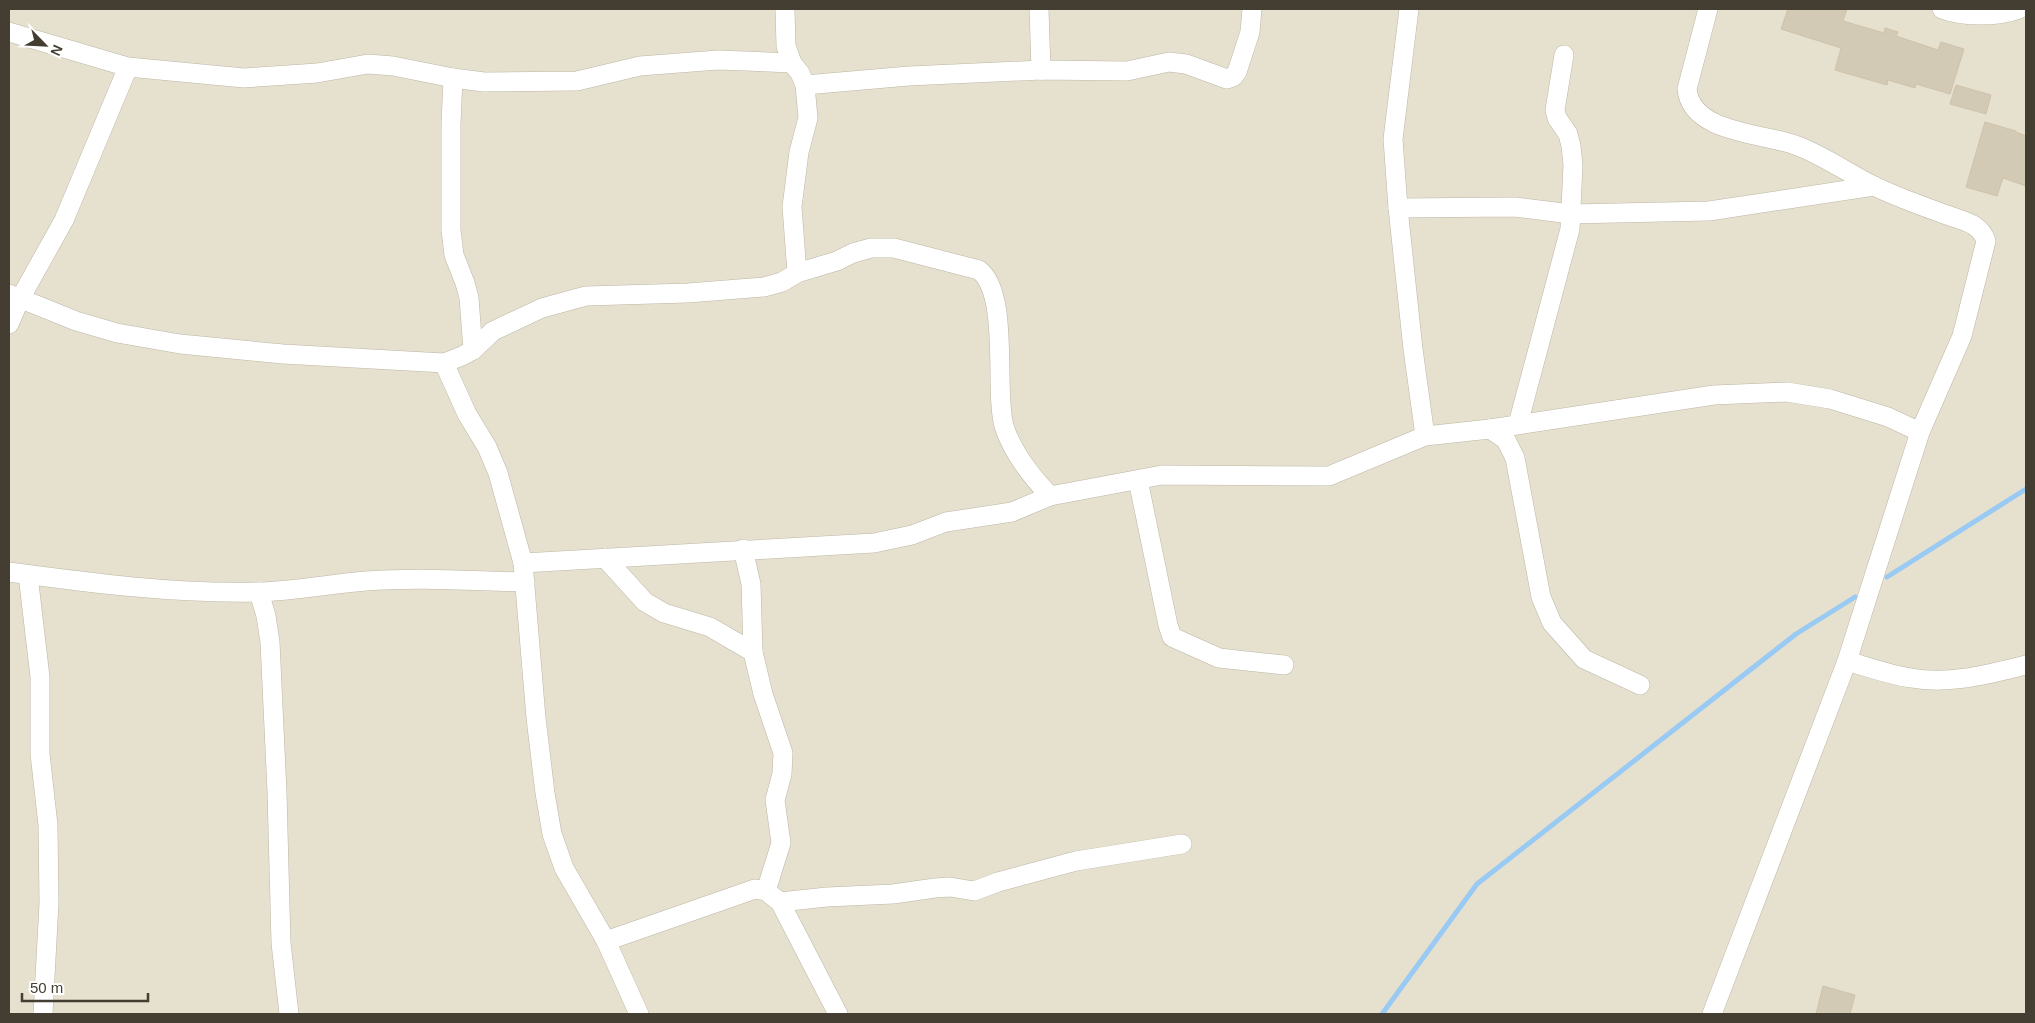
<svg xmlns="http://www.w3.org/2000/svg" width="2035" height="1023" font-family="Helvetica,sans-serif">
<rect width="100%" height="100%" fill="#f2eee1"/>
<rect fill="#e6e0cf" x="9" y="9" width="2017" height="1005"/>
<g fill="none" stroke-linecap="round" stroke-linejoin="round">
<g stroke="#99caf3" stroke-width="5">
<path d="M1887,577l139,-88"/>
<path d="M1382,1014l95,-130 319,-250 59,-37"/>
</g>
</g>
<g fill="#d3cab6" stroke="#cfc2a9">
<path d="M1788,9h59l-4,12 41,12 1,-5 13,4 -2,4 42,14 3,-8 23,7 -14,45 -34,-10 -1,4 -27,-8 -1,5 -52,-15 6,-22 -60,-19z"/>
<path d="M1956,85l35,10 -5,19 -36,-10z"/>
<path d="M1985,122l31,9v1l10,4v50l-23,-8 -6,18 -31,-9z"/>
<path d="M1823,986l32,9 -5,19h-34z"/>
</g>
<g fill="none" stroke-linecap="round" stroke-linejoin="round">
<g stroke="#bdb6a4" stroke-width="20">
<g id="street">
<path d="M785,9l1,37 6,17 8,10 5,12 3,33 -9,34 -7,55 5,66"/>
<path d="M1039,9l2,61"/>
<path d="M1409,9l-16,130 5,69 15,141 12,87"/>
<path d="M1708,9l-21,80c4,44 75,44 108,56 24,8 53,28 77,40 24,12 50,21 75,30 16,6 33,8 39,26l-24,95 -42,96"/>
<path d="M1942,9c22,8 55,8 77,0"/>
<path d="M9,32l119,35 116,11 73,-5 51,-9 25,2 60,12 31,4 93,-1 63,-15 78,-6 74,3"/>
<path d="M453,78l-2,46v106l3,25 11,28 4,15 4,52"/>
<path d="M805,85l104,-9 132,-6 86,1 42,-9 17,2 41,15 6,-2 4,-5 13,-40 2,-23"/>
<path d="M1398,208l117,-1 56,7 138,-3 165,-25"/>
<path d="M9,294l67,27 41,12 63,11 103,10 161,9 18,-7 11,-6 20,-19 49,-23 44,-12 102,-3 76,-6 18,-5 15,-9 40,-12 16,-8 18,-5h23l85,22c31,24 15,119 25,156 8,26 27,50 46,70l112,-21 167,1 96,-40 65,-7 16,11 9,18 26,139 11,26 32,36 56,26"/>
<path d="M9,324l11,-25 44,-79 64,-153"/>
<path d="M444,363l23,51 20,33 11,26 25,90 13,155 9,75 7,41 12,34 42,73 33,73"/>
<path d="M1518,424l52,-195 3,-64 -2,-19 -3,-12 -11,-16 -2,-8 9,-55"/>
<path d="M1490,429l224,-34 73,-3 43,7 58,18 32,15 -73,229 -135,353"/>
<path d="M1138,480l30,145 4,12 47,21 65,7"/>
<path d="M743,549l8,35 2,68 10,42 20,59 -1,21 -7,26 6,43 -15,48"/>
<path d="M605,558l40,44 19,11 46,14 43,25"/>
<path d="M523,563l351,-20 38,-8 34,-13 66,-10 38,-16"/>
<path d="M9,572c82,11 166,22 248,20 37,-1 73,-8 109,-11 53,-4 107,0 159,1"/>
<path d="M28,575l12,102v77l8,71 1,78 -6,111"/>
<path d="M259,592l7,24 4,26 7,150 4,151 8,71"/>
<path d="M1847,661c21,6 43,14 64,17 39,7 78,-4 115,-13"/>
<path d="M780,902l47,-5 66,-3 42,-6 15,-1 24,4 24,-9 78,-21 106,-17"/>
<path d="M606,941l149,-52 11,2 14,11 58,112"/>
</g>
</g>
<use href="#street" stroke="#fff" stroke-width="19"/>
</g>
<rect width="2035" height="1023" fill="none" stroke="#433d32" stroke-width="20"/>
<g transform="translate(45 45) rotate(114)" stroke="#ffffff" stroke-width="4" paint-order="stroke">
<path d="M0-4L9 19L0 12L-9 19Z" fill="#433d32"/>
<text y="-8" font-size="14" font-weight="bold" text-anchor="middle" fill="#433d32">N</text>
</g>
<path d="M22 993v8h126v-8" fill="none" stroke="#433d32" stroke-width="2.5"/>
<text x="30" y="993" font-size="15" fill="#433d32" stroke="#ffffff" stroke-width="4" paint-order="stroke">50 m</text>
</svg>
